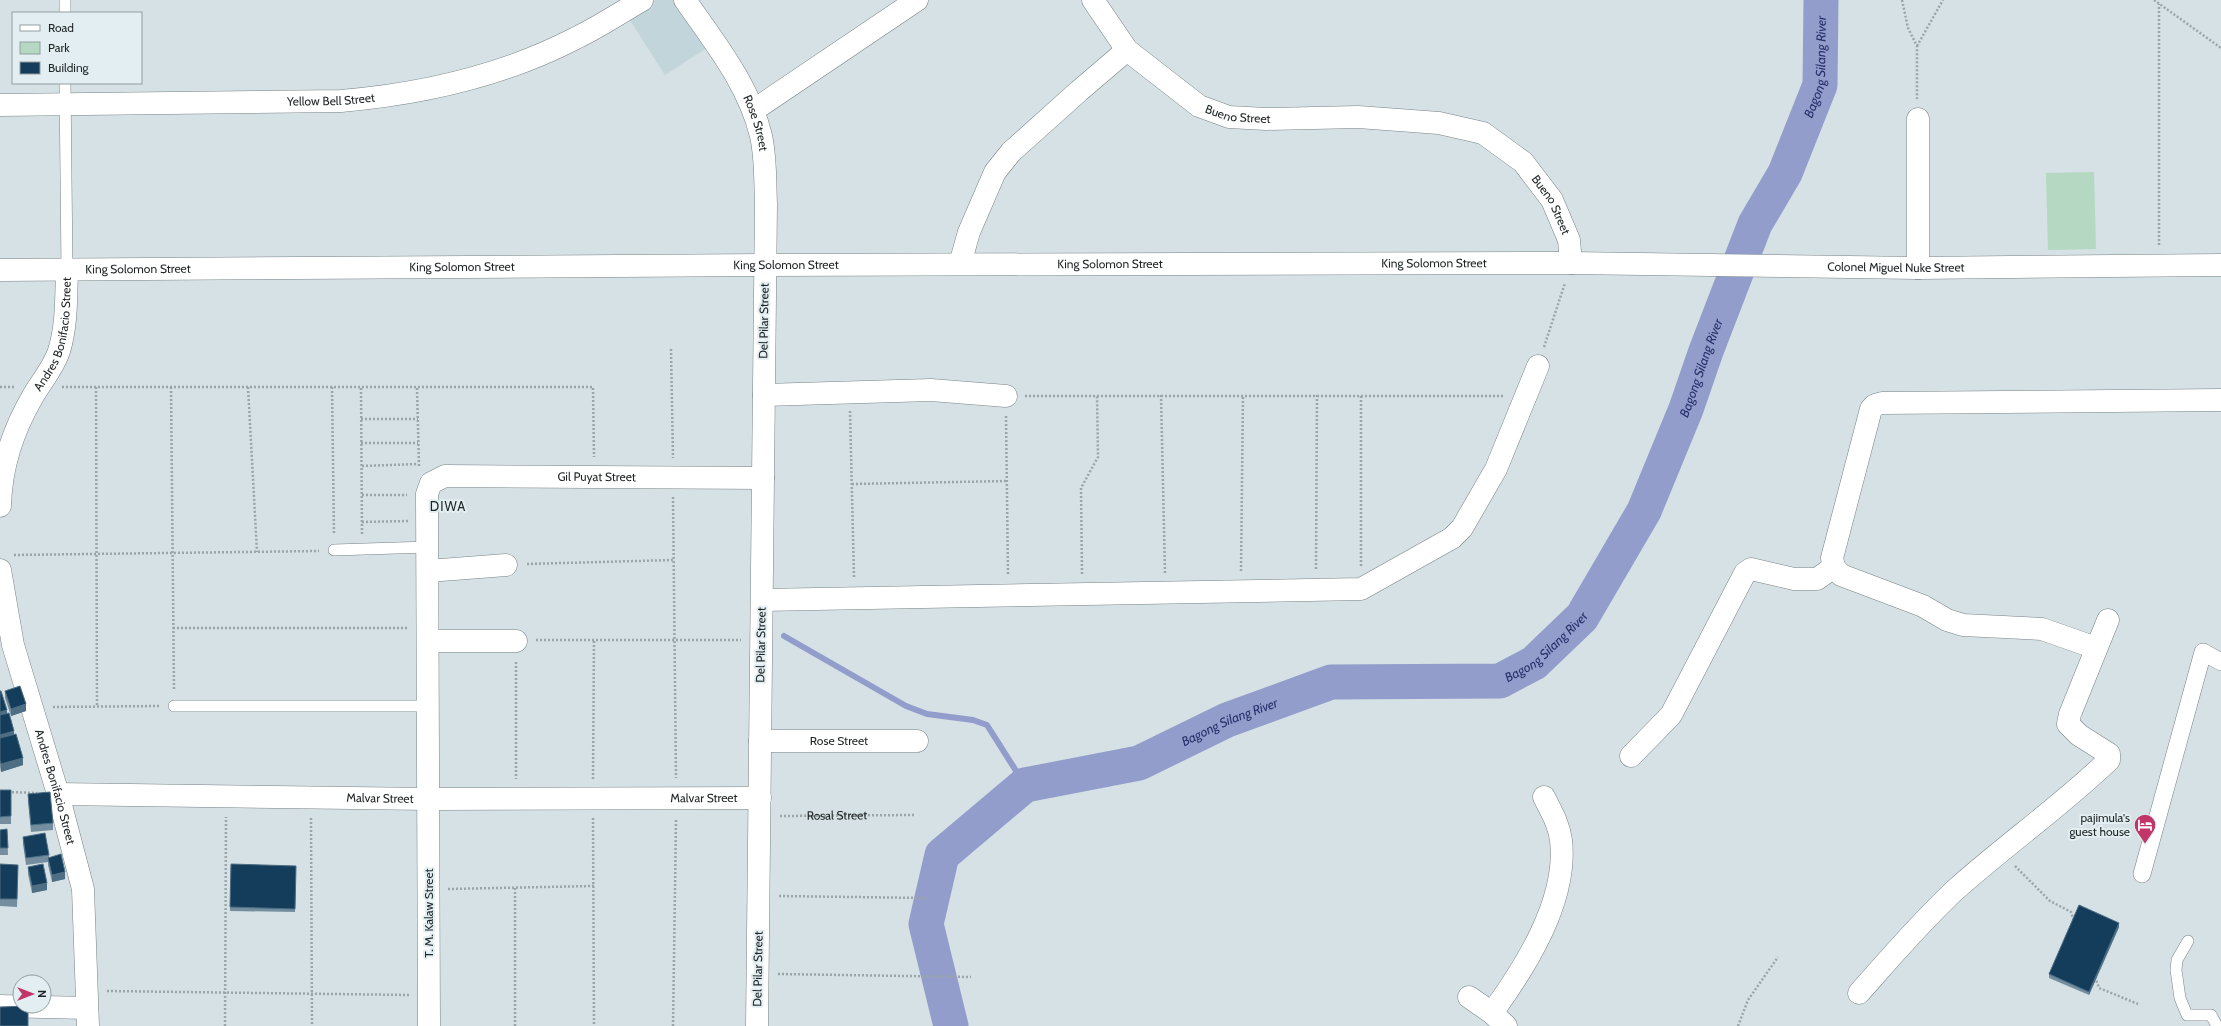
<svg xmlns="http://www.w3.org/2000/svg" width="2221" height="1026" font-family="Cabin,sans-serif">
<rect width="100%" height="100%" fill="#d5e1e4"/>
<path fill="#c1d5da" d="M655,0h18l32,49 -40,26 -37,-58z"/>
<path fill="#b4d8c1" d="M2094,172l2,77 -48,1 -2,-77z"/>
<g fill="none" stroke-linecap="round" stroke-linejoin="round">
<path stroke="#929dcc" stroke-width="6" d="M784,636l122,70 21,8 46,6 14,5 38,60"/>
<path stroke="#929dcc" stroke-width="35" id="s1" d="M951,1026l-25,-102 16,-69 83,-70 114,-22 88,-43 104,-38 169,-1 34,-18 48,-46 62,-106 42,-102 20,-58 49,-127 30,-51 35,-88 1,-85"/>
<g stroke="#788386" stroke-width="12">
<g id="service">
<path d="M65,13v-13"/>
<path d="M65,83l2,187"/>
<path d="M334,550l94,-3"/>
<path d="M174,706h254"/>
<path d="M2188,941l-11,19 -1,10 4,28 7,17h24l6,11"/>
</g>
</g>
<g stroke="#788386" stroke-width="18">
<path id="pedestrian" d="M2142,874l61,-222 18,10"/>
</g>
<g stroke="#788386" stroke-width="23">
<g id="minor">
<path id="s3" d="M685,0c30,43 64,85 76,136 5,22 4,46 5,68l-9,822"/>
<path id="s4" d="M1093,0l34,50 72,56 30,11 37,2 92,-2 81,6 44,10 40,29 29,38 17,40 2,23"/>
<path id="s5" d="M0,105l341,-4c81,-7 162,-25 235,-63 23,-11 44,-25 66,-38"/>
<path d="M754,110l163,-110"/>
<path d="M1918,119v149"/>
<path d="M960,264l9,-32 26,-60 16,-20 68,-61 48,-41"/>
<path d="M764,395l167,-5 75,6"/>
<path id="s6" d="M0,506c1,-40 13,-76 33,-110 8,-14 21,-29 26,-45 8,-26 7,-54 8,-81"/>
<path id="s7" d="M0,570l13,75 45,149 25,95 5,137"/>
<path d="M428,571l78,-6"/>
<path d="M762,600l599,-11 91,-51 10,-10 34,-59 42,-103"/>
<path d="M428,641h88"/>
<path d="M2096,648l-54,-19 -79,-4 -16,-5 -24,-14 -82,-31 -7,-8 -2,-9 39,-149 4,-4 7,-2 339,-3"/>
<path id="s8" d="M760,741h157"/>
<path d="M1631,756l40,-41 74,-142 6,-4 43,10h23l17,-12"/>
<path id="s9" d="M58,794l371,5 331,-1"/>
<path d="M1859,993c31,-35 61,-70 95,-102 50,-45 106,-84 155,-131v-6l-30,-19 -11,-11 2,-10 38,-94"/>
<path d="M1469,997l23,16 14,13"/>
<path d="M0,1006l87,2"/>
<path d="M1492,1013c34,-47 76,-113 69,-173 -2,-16 -10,-29 -17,-43"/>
<path id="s10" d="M429,1026l-2,-532 4,-11 14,-7 318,2"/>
</g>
</g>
<g stroke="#788386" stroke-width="23">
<g id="tertiary">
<path id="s11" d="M0,270l765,-5 806,-2 347,5 303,-3"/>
</g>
</g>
<g stroke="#9ba5a7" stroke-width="2.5" stroke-dasharray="2 2" stroke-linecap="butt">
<path d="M1902,0l6,28 9,18v53"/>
<path d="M2154,0l67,48"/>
<path d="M1917,46l26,-46"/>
<path d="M2159,245v-241"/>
<path d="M1544,347l21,-64"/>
<path d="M671,349l2,109"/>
<path d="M0,387h15"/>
<path d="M62,387h531l1,70"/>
<path d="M96,387l1,320"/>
<path d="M171,387l3,304"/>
<path d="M248,387l9,165"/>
<path d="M332,387l2,148"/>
<path d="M361,388l1,147"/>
<path d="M417,388l2,79"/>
<path d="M1161,395l4,178"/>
<path d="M1025,396h479"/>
<path d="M850,411l4,167"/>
<path d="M1006,416l2,159"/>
<path d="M361,419h57"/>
<path d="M361,443h57"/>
<path d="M362,466l56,-2"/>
<path d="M852,484l155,-3"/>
<path d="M362,495h45"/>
<path d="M673,497l3,281"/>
<path d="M362,522l46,-1"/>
<path d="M14,555l305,-4"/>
<path d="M527,564l146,-4"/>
<path d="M1361,566v-170"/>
<path d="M1316,569l1,-174"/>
<path d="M1241,571l2,-176"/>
<path d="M1082,574l-1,-86 17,-31 -1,-62"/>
<path d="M173,628h234"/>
<path d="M536,640h205"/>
<path d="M516,662v117"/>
<path d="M53,707l107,-1"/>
<path d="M593,779l1,-139"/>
<path d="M8,792l29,1"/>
<path id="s2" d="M780,816l134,-1"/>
<path d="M311,818l1,208"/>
<path d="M593,818l1,208"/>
<path d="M2015,866l35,35 21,11 3,9"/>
<path d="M515,888v138"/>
<path d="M448,889l146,-3"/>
<path d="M779,896l147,2"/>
<path d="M778,974l193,3"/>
<path d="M2095,977l4,11 39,16"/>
<path d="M107,991l303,4"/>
<path d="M225,1026l1,-209"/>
<path d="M673,1026l3,-207"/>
<path d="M1738,1026l10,-26 30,-43"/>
</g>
<use href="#service" stroke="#fff" stroke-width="11"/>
<use href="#pedestrian" stroke="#fff" stroke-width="17"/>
<use href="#minor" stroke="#fff" stroke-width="22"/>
<use href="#tertiary" stroke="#fff" stroke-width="22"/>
</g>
<g fill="#748ea0">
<path d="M0,691l23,74 -22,7 -1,-5z"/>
<path d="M5,691l21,20 -15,5 -6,-18z"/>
<rect x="0" y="790" width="11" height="34"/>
<path d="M28,794l25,29v7l-22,2 -3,-31z"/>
<path d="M7,829l1,26h-8v-25z"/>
<path d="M23,837l26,18v2l16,22 -13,3 -4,-17v-3l-22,3 -3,-21z"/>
<path d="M0,864l18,8 -1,35 -17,-1z"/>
<path d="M231,864l65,2 -1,46 -65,-1z"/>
<path d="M28,867l19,23 -15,3 -4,-19z"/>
<path d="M2119,927l-30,68 -40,-17v-4z"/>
</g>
<g fill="#4e6e84">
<path d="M26,704v7l-15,5v-7z"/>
<path d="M7,710v7l-7,2v-7z"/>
<path d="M14,731v7l-14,4v-7z"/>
<path d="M23,758v7l-22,7v-8z"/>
<path d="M65,872v7l-13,3v-7z"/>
<path d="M47,883v7l-15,3v-7z"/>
<path d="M2119,923v4l-30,68v-3z"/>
</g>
<g fill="#143c5b" stroke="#4e6e84">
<path d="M20,686l6,18 -15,5 -6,-18z"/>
<path d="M0,691h1l6,19 -7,2z"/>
<path d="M9,713l5,18 -14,4v-20z"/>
<path d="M16,734l7,24 -22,6 -1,-4v-22z"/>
<path d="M0,790h11v26l-11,1z"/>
<path d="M50,792l3,31 -22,2 -3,-31z"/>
<path d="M7,829l1,19h-8v-18z"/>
<path d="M45,833l4,22 -23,3 -3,-21z"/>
<path d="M61,854l4,18 -13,3 -4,-17z"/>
<path d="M0,864l18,1 -1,34h-17z"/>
<path d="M43,864l4,19 -15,3 -4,-19z"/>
<path d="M231,864l65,2 -1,43 -65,-2z"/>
<path d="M2079,905l40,18 -30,69 -40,-18z"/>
<path d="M28,1006v20h-28v-19z"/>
</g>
<defs>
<g id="hotel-pin" transform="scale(1.15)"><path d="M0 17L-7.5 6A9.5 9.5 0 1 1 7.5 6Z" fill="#c23568" stroke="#e2eef1"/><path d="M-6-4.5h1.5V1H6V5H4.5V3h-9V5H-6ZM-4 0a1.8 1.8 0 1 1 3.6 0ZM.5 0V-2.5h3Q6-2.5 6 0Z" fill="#fff"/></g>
</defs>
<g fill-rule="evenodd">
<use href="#hotel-pin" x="2145" y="825"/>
</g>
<g text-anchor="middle" stroke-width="4" stroke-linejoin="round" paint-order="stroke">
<g font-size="12" fill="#1f2425" stroke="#e2eef1">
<text dy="4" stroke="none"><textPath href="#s5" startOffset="331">Yellow Bell Street</textPath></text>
<text dy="4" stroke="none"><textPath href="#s4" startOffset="192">Bueno Street</textPath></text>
<text dy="4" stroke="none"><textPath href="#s3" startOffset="143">Rose Street</textPath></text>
<text dy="4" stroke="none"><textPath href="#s4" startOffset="540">Bueno Street</textPath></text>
<text dy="4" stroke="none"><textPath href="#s11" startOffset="1434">King Solomon Street</textPath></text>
<text dy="4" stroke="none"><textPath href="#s11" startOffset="1110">King Solomon Street</textPath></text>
<text dy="4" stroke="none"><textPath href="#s11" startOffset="786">King Solomon Street</textPath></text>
<text dy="4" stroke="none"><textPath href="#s11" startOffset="462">King Solomon Street</textPath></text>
<text dy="4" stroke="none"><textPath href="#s11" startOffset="1896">Colonel Miguel Nuke Street</textPath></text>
<text dy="4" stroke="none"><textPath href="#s11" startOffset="138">King Solomon Street</textPath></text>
<text transform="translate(764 321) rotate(-89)" y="4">Del Pilar Street</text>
<text dy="4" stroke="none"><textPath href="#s6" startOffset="183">Andres Bonifacio Street</textPath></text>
<text dy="4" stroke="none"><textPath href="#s10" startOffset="711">Gil Puyat Street</textPath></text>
<text transform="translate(761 645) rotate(-89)" y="4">Del Pilar Street</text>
<text dy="4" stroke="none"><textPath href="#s8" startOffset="79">Rose Street</textPath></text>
<text dy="4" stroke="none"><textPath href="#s7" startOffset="224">Andres Bonifacio Street</textPath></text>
<text dy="4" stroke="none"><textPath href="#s9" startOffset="646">Malvar Street</textPath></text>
<text dy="4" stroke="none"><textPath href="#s9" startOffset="322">Malvar Street</textPath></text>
<text dy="4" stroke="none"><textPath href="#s2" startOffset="57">Rosal Street</textPath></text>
<text transform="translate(429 913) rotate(-90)" y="4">T. M. Kalaw Street</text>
<text transform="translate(758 969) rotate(-89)" y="4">Del Pilar Street</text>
</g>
<g font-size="12" fill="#1f2425" stroke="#e2eef1" text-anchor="end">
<text x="2130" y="822">pajimula's<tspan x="2130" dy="14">guest house</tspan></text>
</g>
<g font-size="13" font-style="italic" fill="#29306a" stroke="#e2eef1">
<text dy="5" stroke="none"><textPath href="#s1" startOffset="1485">Bagong Silang River</textPath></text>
<text dy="5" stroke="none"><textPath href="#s1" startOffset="1160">Bagong Silang River</textPath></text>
<text dy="5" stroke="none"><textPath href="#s1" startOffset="836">Bagong Silang River</textPath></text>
<text dy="5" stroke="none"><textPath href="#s1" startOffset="500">Bagong Silang River</textPath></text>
</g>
<g font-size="13" letter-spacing="1" fill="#1f2425" stroke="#e2eef1">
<text x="448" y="511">DIWA</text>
</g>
</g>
<rect x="12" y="12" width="130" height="72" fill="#e2eef1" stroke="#949d9f"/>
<rect x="20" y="25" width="20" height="6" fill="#ffffff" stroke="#949d9f"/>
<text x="48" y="32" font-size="12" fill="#1f2425">Road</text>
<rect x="20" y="42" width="20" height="12" fill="#b4d8c1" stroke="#949d9f"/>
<text x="48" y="52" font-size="12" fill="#1f2425">Park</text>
<rect x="20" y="62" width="20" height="12" fill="#143c5b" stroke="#949d9f"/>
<text x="48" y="72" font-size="12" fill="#1f2425">Building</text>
<g transform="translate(32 994) rotate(90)"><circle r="19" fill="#e2eef1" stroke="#949d9f"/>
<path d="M0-3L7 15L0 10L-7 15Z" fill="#c23568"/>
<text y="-6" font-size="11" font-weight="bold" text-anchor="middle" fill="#1f2425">N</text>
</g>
</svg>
